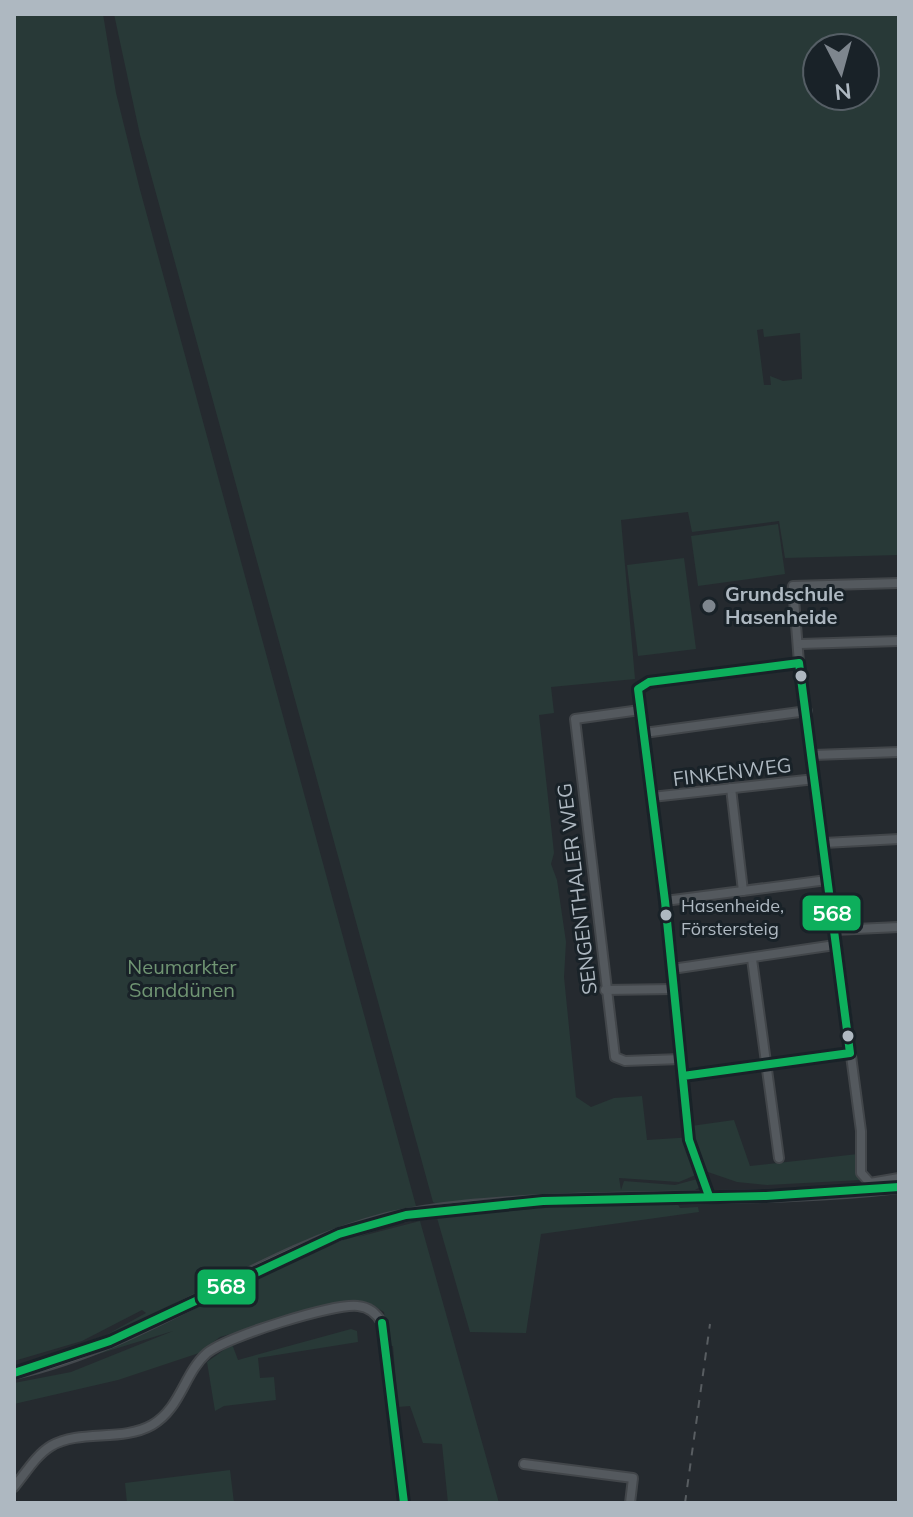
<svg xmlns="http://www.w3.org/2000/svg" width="913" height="1517" font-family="Mulish,sans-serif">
<rect width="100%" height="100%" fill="#252a2f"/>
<g fill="#283937" fill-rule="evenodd">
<path d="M14,14h89l13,79 23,93 277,1020 -117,37 -132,68 -79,36 -74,20 92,-32 40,-22 -4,-3 -60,31 -68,20z"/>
<path d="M114,14h785v541l-114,3 -6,-37 -87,11 -4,-20 -67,8 14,159 -84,8 3,26 -15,2 15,138 -3,11 6,16 9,62 -2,35 12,120 15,10 23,-9 28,-2 5,44 46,-3 -2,-11 43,-6 16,46 108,-12 3,26 -94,5 -30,-3 -32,-11 -26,11 -60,-4 2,12 3,-9 51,4 26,-7 -1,9 -5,3 -257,15 -5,-3 -293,-1067zM817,48h48v48h-48zM763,329l1,8 36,-4 2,46 -19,2 -13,-5 1,9h-7l-7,-55z"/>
<path d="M778,524l7,50 -87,12 -7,-50z"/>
<path d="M684,558l12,91 -58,7 -11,-91z"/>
<path d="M629,1203h48l3,5 18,-1 1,5 -158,22 -15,99 -56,-1 -33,-114c64,-7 127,-12 192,-15z"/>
<path d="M420,1221l79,282h-51l-6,-59 -19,-1 -13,-37 -12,1 -5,-61h-5l-4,-34 -17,-10 -29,1 -118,34 -21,16 -81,27 -104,24v-21l57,-11 102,-41 -159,49v-3c42,-11 83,-23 122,-41 86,-40 170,-101 265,-114l-43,15z"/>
<path d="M351,1329l6,2 1,11 -100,16 2,20 14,-1 2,23 -52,6 -9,5 -8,-49 25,-18 6,16z"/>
<path d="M230,1470l4,33h-107l-2,-20z"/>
</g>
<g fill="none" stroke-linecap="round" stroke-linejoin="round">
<g stroke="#42464a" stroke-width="12">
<g id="minor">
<path d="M899,583l-106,3 6,77 62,468v42l9,10 29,-5"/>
<path d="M800,644l99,-3"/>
<path d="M640,710l-65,9 40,338 10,4 56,-2"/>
<path d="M644,733l163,-22"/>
<path d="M813,755l86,-3"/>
<path d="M731,788l12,103"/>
<path d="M652,797l163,-18"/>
<path d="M824,843l75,-4"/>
<path d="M665,901l162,-21"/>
<path d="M834,930l65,-3"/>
<path d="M752,959l27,199"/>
<path d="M672,969l163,-24"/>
<path d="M605,990l69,-1"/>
<path d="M683,1076l167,-23"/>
<path d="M709,1196l-20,-56 -24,-239 -27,-212 11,-7 150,-19"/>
<path d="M524,1464l109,14 -3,25"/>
<path d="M14,1487c11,-13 22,-32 37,-41 29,-17 71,-4 101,-21 29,-17 32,-52 55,-72 19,-16 127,-50 151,-47 11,1 19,8 24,17l22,180"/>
</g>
</g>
<g stroke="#42474c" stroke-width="14">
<path id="major" d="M14,1373c134,-29 241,-120 373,-154 51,-12 104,-15 156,-18 119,-6 238,0 356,-14"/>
</g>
<use href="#minor" stroke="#54595e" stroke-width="8"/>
<use href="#major" stroke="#575b5f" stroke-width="10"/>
<path stroke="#585d61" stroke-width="2" stroke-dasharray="8 8" stroke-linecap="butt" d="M685,1503l25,-179"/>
<g stroke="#192228" stroke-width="14">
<g id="bus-1">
<path d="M683,1076l167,-23 -51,-390 -150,19 -11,7 27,212 24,239 20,56"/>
<path d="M382,1323l22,180"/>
<path d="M14,1373l96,-32 229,-107 67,-19 137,-14 223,-5 133,-9"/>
</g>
</g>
<use href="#bus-1" stroke="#0daf5c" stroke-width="8"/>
</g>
<circle fill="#7e868e" stroke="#192228" stroke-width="3" cx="709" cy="606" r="8"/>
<g fill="#aeb8c1" stroke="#192228" stroke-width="3">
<circle cx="801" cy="676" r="7"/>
<circle cx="666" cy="915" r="7"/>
<circle cx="848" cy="1036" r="7"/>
</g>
<g text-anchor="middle" stroke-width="6" stroke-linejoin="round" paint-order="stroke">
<g font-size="18" fill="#aeb8c1" stroke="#192228" text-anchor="start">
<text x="681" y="912">Hasenheide,<tspan x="681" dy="23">Förstersteig</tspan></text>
</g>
<g font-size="20" font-weight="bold" fill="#aeb8c1" stroke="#192228" text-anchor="start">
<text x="725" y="601">Grundschule<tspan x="725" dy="23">Hasenheide</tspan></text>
</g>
<g font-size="20" fill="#aeb8c1" stroke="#192228">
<text transform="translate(732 772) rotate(-7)" y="7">FINKENWEG</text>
<text transform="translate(577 889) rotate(-97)" y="7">SENGENTHALER WEG</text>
</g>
<g font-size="20" fill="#709573" stroke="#192228">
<text x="182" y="974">Neumarkter<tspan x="182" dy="23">Sanddünen</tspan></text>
</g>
</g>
<g stroke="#192228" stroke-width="3">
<rect x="801" y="894" width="61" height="38" rx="8" fill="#0daf5c"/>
<rect x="196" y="1268" width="61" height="38" rx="8" fill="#0daf5c"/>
</g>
<g font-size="22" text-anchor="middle" font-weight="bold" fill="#fff">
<text x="832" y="921">568</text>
<text x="226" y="1294">568</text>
</g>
<rect width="913" height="1517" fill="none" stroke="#aeb8c1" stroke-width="32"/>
<g transform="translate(841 72) rotate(174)"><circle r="38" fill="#192228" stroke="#555e65" stroke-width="2"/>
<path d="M0-6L14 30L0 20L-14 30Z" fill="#7e868e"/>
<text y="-12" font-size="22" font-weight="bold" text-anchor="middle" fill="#aeb8c1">N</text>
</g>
</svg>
